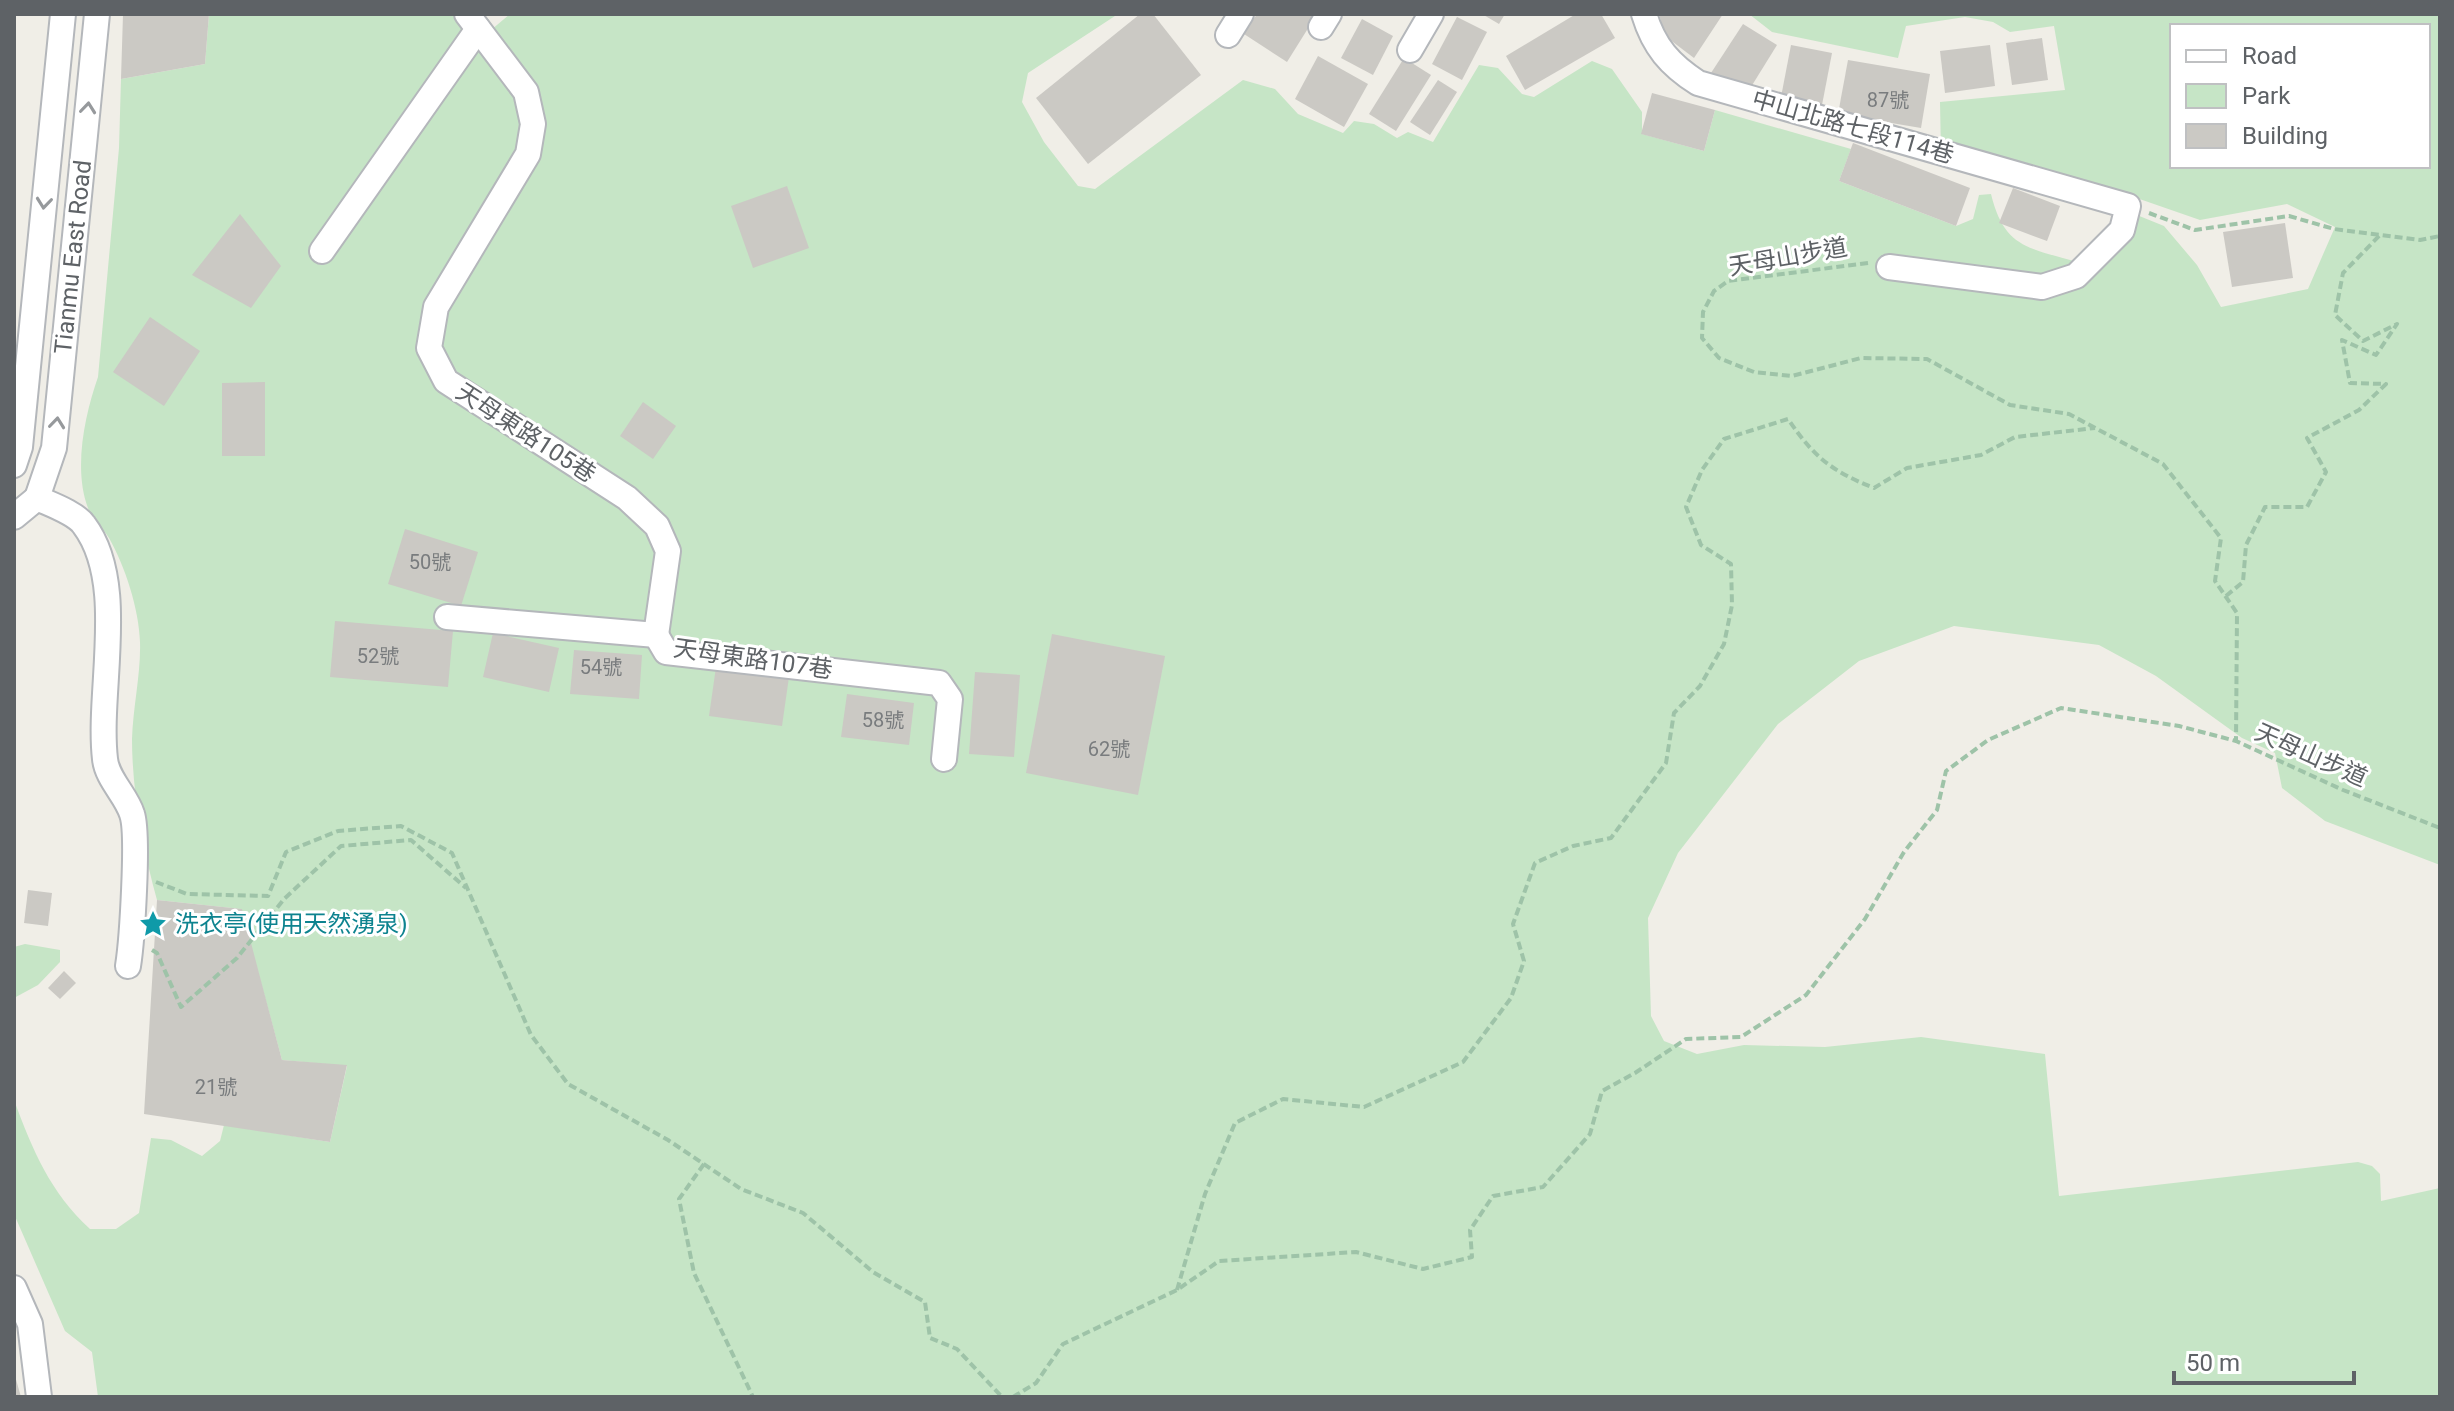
<svg xmlns="http://www.w3.org/2000/svg" width="2454" height="1411" font-family="Roboto,'Noto Sans TC',sans-serif">
<rect width="100%" height="100%" fill="#f0eee7"/>
<g fill="#c6e5c6" fill-rule="evenodd">
<path d="M209,14h244l25,27 32,-27h608l-90,59 -6,29 22,40 34,44 17,3 148,-109 32,9 23,25 45,19 11,-12 20,3 23,14 11,-6 25,10 46,-77 19,3 24,26 12,3 58,-36 20,8 30,43v22l62,17 11,-41 136,39 -12,32 117,45 17,-7 6,-24 12,-1c13,54 38,54 86,68l55,-49 32,13 33,39 24,42 87,-18 27,-62 -48,-23 -87,16 -72,-25 -187,-41 -1,-52 125,-12 -11,-64 -44,6 -17,-10 -28,-5 -59,9 -8,32 -126,-26 -23,-18h691v851l-115,-44 -43,-33 -7,-35 -33,-15 -86,-62 -57,-31 -145,-19 -95,35 -81,63 -100,129 -30,65 3,98 13,25 33,13 47,-9 81,2 96,-10 124,17 14,142 299,-34 14,4 8,8 1,27 59,-13v209h-2342l-6,-45 -27,-21 -51,-117v-114c19,51 36,92 76,129h26l23,-16 12,-75 20,2 31,16 18,-15 4,-16 106,17 17,-76 -65,-6 -41,-151 -84,-9c-14,-51 -25,-108 -25,-161 1,-32 9,-66 8,-97 -1,-33 -15,-76 -31,-104 -6,-10 -17,-20 -21,-30 -15,-39 -3,-94 10,-131l21,-229 2,-69 84,-15zM2172,26h256v140h-256z"/>
<path d="M25,944l35,6v12l-22,23 -24,13v-51z"/>
</g>
<g fill="#cbc9c4">
<path d="M123,14h86l-4,50 -84,15z"/>
<path d="M1140,14h13l48,61 -113,89 -52,-66z"/>
<path d="M1257,14h60l-30,48 -43,-28z"/>
<path d="M1482,14h23l-6,10z"/>
<path d="M1576,14h25l14,24 -90,52 -19,-34z"/>
<path d="M1659,14h64l-29,44 -29,-22z"/>
<path d="M1457,17l30,15 -25,48 -30,-16z"/>
<path d="M1362,19l31,17 -20,39 -32,-17z"/>
<path d="M1743,24l34,21 -31,50 -35,-22z"/>
<path d="M2042,38l6,42 -36,5 -6,-42z"/>
<path d="M1791,45l41,8 -10,52 -41,-8z"/>
<path d="M1990,45l5,41 -50,7 -5,-42z"/>
<path d="M1318,56l50,28 -24,43 -49,-28z"/>
<path d="M1404,58l27,17 -35,56 -27,-17z"/>
<path d="M1848,60l82,14 -9,54 -83,-14z"/>
<path d="M1438,80l19,12 -27,43 -20,-13z"/>
<path d="M1652,93l63,17 -11,41 -63,-17z"/>
<path d="M1853,143l117,45 -14,38 -117,-45z"/>
<path d="M787,186l22,62 -56,20 -22,-62z"/>
<path d="M2013,188l47,18 -13,35 -48,-18z"/>
<path d="M240,214l41,52 -30,42 -59,-33z"/>
<path d="M2285,223l8,55 -61,9 -9,-55z"/>
<path d="M150,317l50,34 -36,55 -51,-34z"/>
<path d="M265,382v74h-43v-73z"/>
<path d="M643,402l33,24 -23,33 -33,-23z"/>
<path d="M405,529l73,23 -17,54 -73,-22z"/>
<path d="M335,621l118,10 -5,56 -118,-10z"/>
<path d="M493,633l66,15 -10,44 -66,-15z"/>
<path d="M1052,634l113,22 -27,139 -112,-22z"/>
<path d="M574,650l68,5 -3,44 -69,-5z"/>
<path d="M716,667l73,10 -7,49 -73,-10z"/>
<path d="M975,672l45,3 -6,82 -45,-3z"/>
<path d="M847,694l67,9 -5,42 -68,-8z"/>
<path d="M28,890l24,3 -4,33 -24,-3z"/>
<path d="M157,900l85,9 40,151 65,5 -17,77 -186,-28z"/>
<path d="M64,971l12,12 -16,16 -12,-11z"/>
<path d="M14,1376h1l6,21h-7z"/>
</g>
<g fill="none" stroke-linecap="round" stroke-linejoin="round">
<g stroke="#b4b7bb" stroke-width="28">
<g id="minor">
<path d="M467,14l59,78 7,32 -5,30 -92,153 -7,41 17,33 181,117 30,28 11,25 -12,84"/>
<path d="M1644,14c10,33 26,51 54,69l430,123 -6,24 -46,46 -34,11 -153,-20"/>
<path d="M1321,27l8,-13"/>
<path d="M1228,35l13,-21"/>
<path d="M1410,50l21,-36"/>
<path d="M322,251l156,-222"/>
<path d="M14,465l6,-18 43,-433"/>
<path d="M37,498c13,6 39,15 47,27 44,58 13,165 21,234 2,20 21,36 27,55 7,20 0,127 -4,152"/>
<path d="M37,498l17,-50 43,-434"/>
<path d="M14,517l23,-19"/>
<path d="M447,617l209,18"/>
<path d="M656,635l10,17 273,31 11,16 -6,60"/>
<path d="M14,1288l16,36 9,73"/>
</g>
</g>
<g stroke="#9ec3a8" stroke-width="4" stroke-dasharray="8 4" stroke-linecap="butt">
<path d="M2149,213l46,17 94,-14 45,13 86,11 20,-4"/>
<path d="M1868,263l-140,18 -14,10 -11,21 -1,26 17,20 35,14 38,4 69,-18 66,1 83,46 59,9 94,50 58,74 -6,43 22,32 -1,128"/>
<path d="M2226,596l17,-14 3,-37 19,-38h42l19,-35 -19,-34 52,-28 27,-26 -36,-1 -8,-43 34,15 21,-31 -34,17 -28,-26 8,-42 37,-38"/>
<path d="M156,882l31,12 81,2 18,-44 52,-21 63,-5 51,27 79,182 37,49 100,56 73,49 62,24 70,59 52,30 5,36 27,11 45,48"/>
<path d="M152,950l5,3 24,54 56,-49 47,-59 57,-53 70,-6 55,48"/>
<path d="M704,1164l-25,35 15,74 59,124"/>
<path d="M1177,1290l28,-96 30,-71 48,-24 81,8 99,-45 48,-64 13,-37 -11,-37 22,-61 38,-17 38,-8 55,-75 8,-50 26,-27 24,-42 8,-39 -1,-41 -30,-19 -15,-38 16,-37 22,-31 64,-20c26,38 43,52 86,69l33,-20 74,-13 34,-18 80,-9"/>
<path d="M1013,1397l23,-14 27,-39 114,-54 42,-29 137,-9 67,17 49,-12 -2,-27 23,-34 50,-9 47,-53 12,-43 33,-18 51,-34 55,-2 65,-42 59,-76 39,-67 33,-42 9,-39 42,-31 73,-32 118,18 57,15 107,49 97,38"/>
</g>
<use href="#minor" stroke="#fff" stroke-width="24"/>
</g>
<defs><path id="oneway-chevron" d="M-2-3.5L2.5 0L-2 3.5" fill="none" stroke-width="1.6" stroke-linecap="round" stroke-linejoin="round" transform="scale(2)"/></defs>
<g stroke="#96999c">
<use href="#oneway-chevron" transform="translate(88 108) rotate(-84)"/>
<use href="#oneway-chevron" transform="translate(44 203) rotate(96)"/>
<use href="#oneway-chevron" transform="translate(57 423) rotate(-84)"/>
</g>
<defs>
<g id="sight-bare" transform="scale(2.16)"><path d="M0-6L1.8-2.2L6-1.7L2.9 1.2L3.7 5.4L0 3.3L-3.7 5.4L-2.9 1.2L-6-1.7L-1.8-2.2Z" fill="#0f9aa8" stroke="#fff" stroke-width="2.5" paint-order="stroke"/></g>
</defs>
<g fill-rule="evenodd">
<use href="#sight-bare" x="153" y="924"/>
</g>
<g text-anchor="middle" stroke-width="6" stroke-linejoin="round" paint-order="stroke">
<g font-size="20" fill="#797c7e">
<text x="1888" y="107">87號</text>
<text x="430" y="569">50號</text>
<text x="378" y="663">52號</text>
<text x="601" y="674">54號</text>
<text x="883" y="727">58號</text>
<text x="1109" y="756">62號</text>
<text x="216" y="1094">21號</text>
</g>
<g font-size="24" fill="#5e6266" stroke="#fff">
<text transform="translate(1853 127) rotate(16)" y="8">中山北路七段114巷</text>
<text transform="translate(73 257) rotate(-84)" y="8">Tianmu East Road</text>
<text transform="translate(1788 257) rotate(-10)" y="8">天母山步道</text>
<text transform="translate(526 433) rotate(33)" y="8">天母東路105巷</text>
<text transform="translate(753 659) rotate(8)" y="8">天母東路107巷</text>
<text transform="translate(2311 755) rotate(24)" y="8">天母山步道</text>
</g>
<g font-size="24" fill="#0d838f" stroke="#fff" text-anchor="start">
<text x="175" y="932">洗衣亭(使用天然湧泉)</text>
</g>
</g>
<rect width="2454" height="1411" fill="none" stroke="#5e6266" stroke-width="32"/>
<rect x="2170" y="24" width="260" height="144" fill="#ffffff" stroke="#bfc0c2" stroke-width="2"/>
<rect x="2186" y="50" width="40" height="12" fill="#ffffff" stroke="#bfc0c2" stroke-width="2"/>
<text x="2242" y="64" font-size="24" fill="#5e6266">Road</text>
<rect x="2186" y="84" width="40" height="24" fill="#c6e5c6" stroke="#bfc0c2" stroke-width="2"/>
<text x="2242" y="104" font-size="24" fill="#5e6266">Park</text>
<rect x="2186" y="124" width="40" height="24" fill="#cbc9c4" stroke="#bfc0c2" stroke-width="2"/>
<text x="2242" y="144" font-size="24" fill="#5e6266">Building</text>
<path d="M2174 1371v12h180v-12" fill="none" stroke="#5e6266" stroke-width="4"/>
<text x="2186" y="1371" font-size="24" fill="#5e6266" stroke="#ffffff" stroke-width="6" paint-order="stroke">50 m</text>
</svg>
